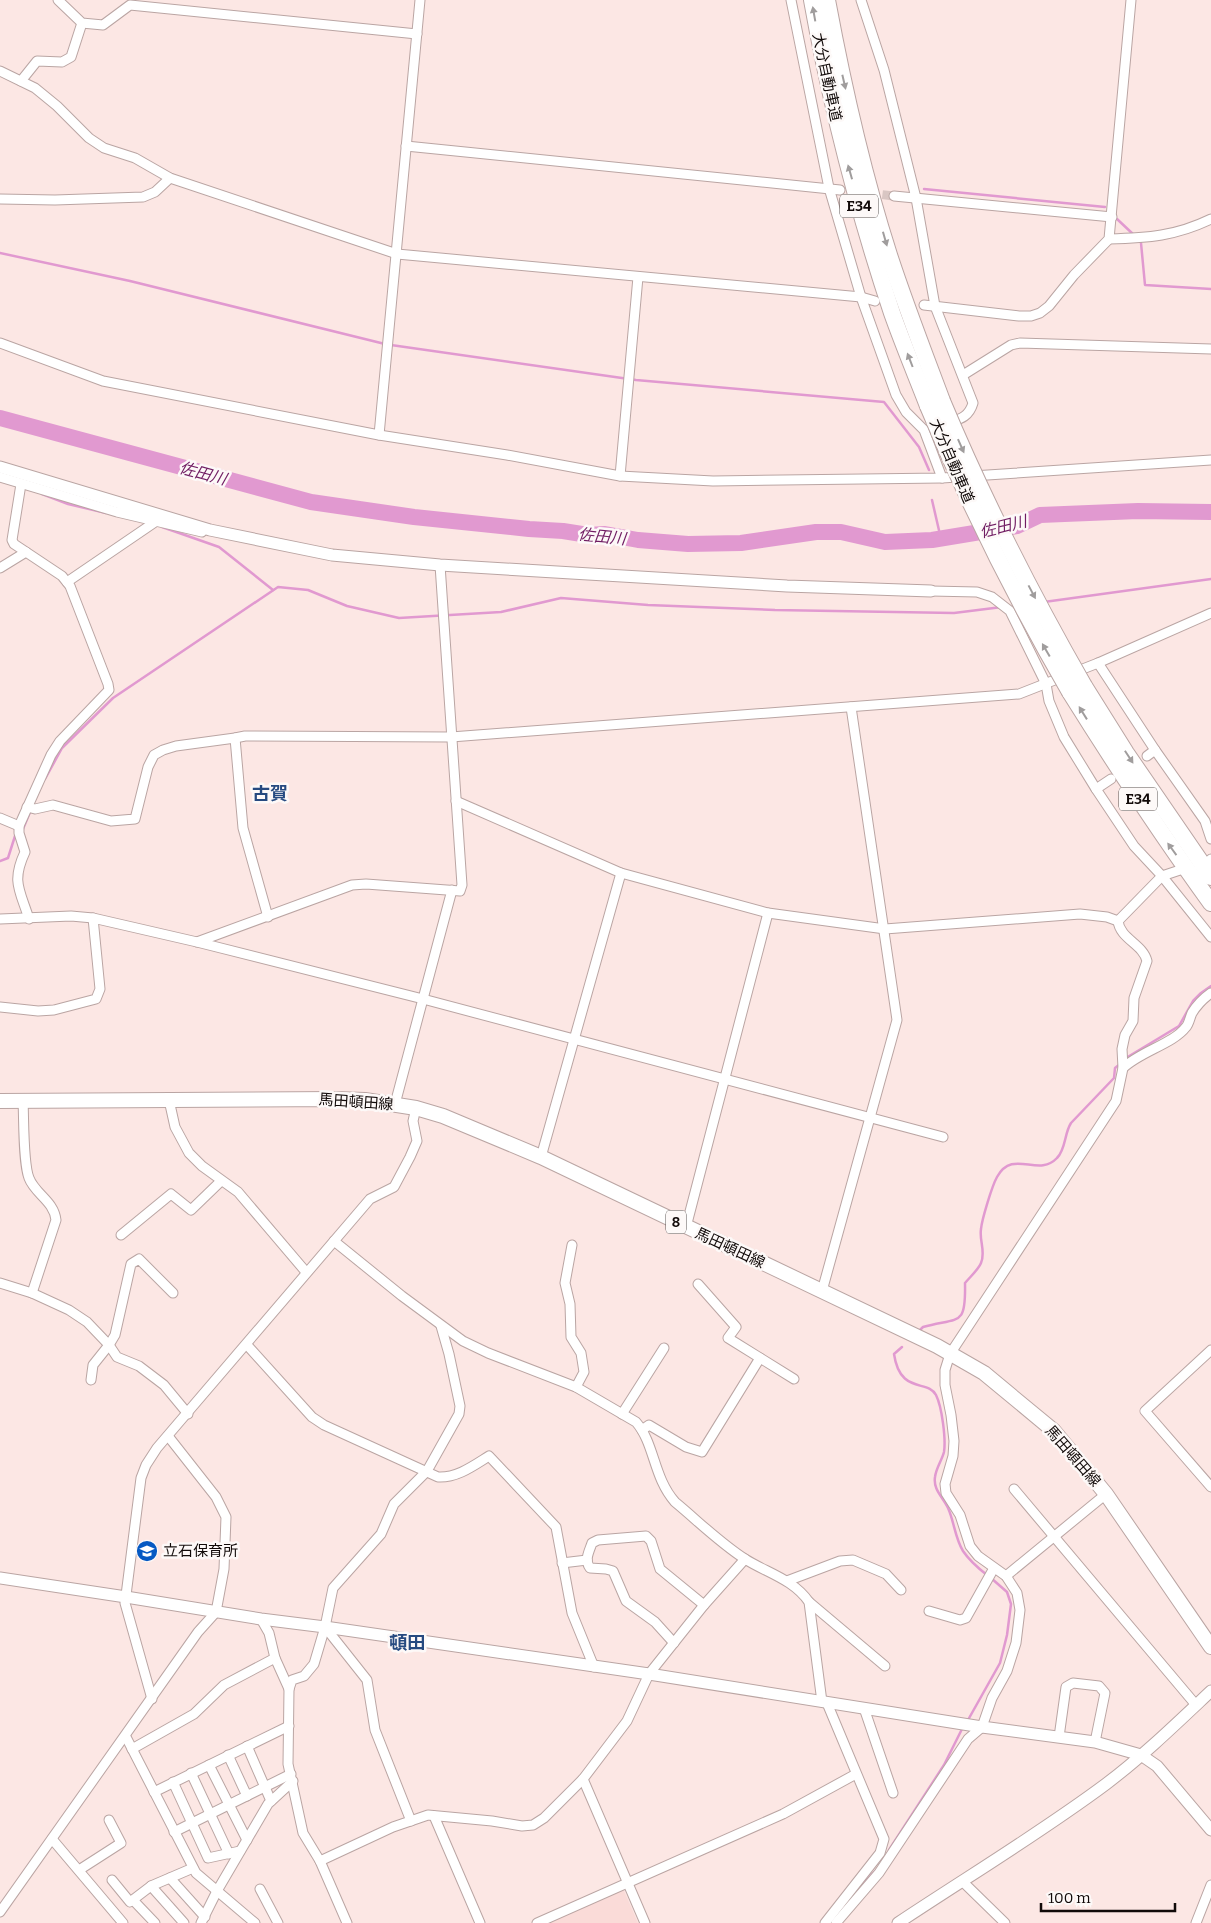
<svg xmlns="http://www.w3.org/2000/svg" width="1211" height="1923" font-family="Bitter,'Noto Sans JP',serif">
<rect width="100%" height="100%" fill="#fce7e4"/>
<path fill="#fadbd8" d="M622,1886l16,37h-96z"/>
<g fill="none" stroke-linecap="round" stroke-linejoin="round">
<g stroke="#e199d0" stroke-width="2.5">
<path d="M924,189l181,18"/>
<path d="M1117,219l17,16"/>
<path d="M1141,243l4,42 66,4"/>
<path d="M0,253l130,28 255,63"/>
<path d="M391,345l245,35 248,22 35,45 10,23"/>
<path d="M42,494l26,10 38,9"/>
<path d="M932,500l9,39"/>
<path d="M162,527l57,20 54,43"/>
<path d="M1044,602l167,-23"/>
<path d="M45,779l17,-31 51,-50 165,-111 30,3 39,16 52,12 102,-6 60,-14 87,7 127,5 179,3 48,-6"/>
<path d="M23,829l7,-17"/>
<path d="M0,861l8,-3 7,-22"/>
<path d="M1126,1058l53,-32 14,-25 8,-8 10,-7"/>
<path d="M920,1330l3,-3c37,-10 43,0 42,-44 5,-6 13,-13 16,-20 5,-11 -2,-23 0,-34 1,-10 11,-43 16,-52 16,-29 41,1 60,-19 9,-9 7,-24 14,-35l43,-45 1,-10 5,-4"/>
<path d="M902,1347l-8,7c6,41 34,25 42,41 6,12 10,44 8,57 -2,8 -8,16 -9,25 -2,13 8,20 13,31 6,13 7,30 15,43 6,9 15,17 24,24"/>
<path d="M968,1720l32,-57 7,-28 4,-31 -4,-12 -16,-14"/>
<path d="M889,1850l55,-85 19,-38"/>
<path d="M849,1899l29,-31"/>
</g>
<path stroke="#e199d0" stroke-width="16" d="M0,418l311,84 103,15 115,12 34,2 25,4 17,-1 33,6 50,4 53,-1 75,-11h25l44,10 47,-2 85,-14 23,-11 98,-4 73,1"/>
<path stroke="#d9c6c3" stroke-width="9" stroke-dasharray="9 4.5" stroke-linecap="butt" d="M869,193l25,3"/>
<g stroke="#baa5a3" stroke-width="11">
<g id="minor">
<path d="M58,0l24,23 21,2 27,-20 287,29"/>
<path d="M791,0l38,188 32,109 35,98 10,17 18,18 18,48"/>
<path d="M861,0l23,70 32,128 19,108 38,97c-4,14 -13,16 -25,20"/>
<path d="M0,71l35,17 22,18 32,32 15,10 31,10 35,20 227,76 464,43 14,4"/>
<path d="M21,81l16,-20 25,1 9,-5 10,-31"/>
<path d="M406,146l434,44"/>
<path d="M894,196l218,21"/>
<path d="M0,199l55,1 88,-3 12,-5 15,-14"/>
<path d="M1109,239c39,-1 67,-3 102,-20"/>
<path d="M924,305l95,11h12l9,-3 9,-7 25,-31 35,-36 22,-239"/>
<path d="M0,343l103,38 276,54 128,20 113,21 93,5 229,-3 269,-18"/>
<path d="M963,375l48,-30 9,-2 191,6"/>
<path d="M379,435l41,-435"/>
<path d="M620,476l18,-199"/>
<path d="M0,477l117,35 85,20"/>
<path d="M21,484l-9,56 2,4 48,32 8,10 38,98 1,6 -49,51 -9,14 -32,71v7l6,19c-14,30 -5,38 4,67"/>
<path d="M0,568l26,-16"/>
<path d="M67,582l88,-60"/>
<path d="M931,591l46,1 15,5 18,14 36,73 3,17 15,36 32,52 38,57 28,30 49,61"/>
<path d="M1098,663l57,87 50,71 6,18"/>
<path d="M235,738l8,90 25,89"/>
<path d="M1147,756l8,-6"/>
<path d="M1096,789l15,-10"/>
<path d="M456,801l165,72 147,40 117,16 195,-15 27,3 11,4"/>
<path d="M27,807l8,2 18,-4 58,16 24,-2 13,-52 6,-12 9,-5 13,-4 59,-8 10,-2 206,1 568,-43 79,-31 113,-50"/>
<path d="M0,818l19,8"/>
<path d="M1210,860l1,-1"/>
<path d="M0,919l71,-3 22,2 104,24 226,57 520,138"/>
<path d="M1118,921l44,-45 18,-6"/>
<path d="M197,942l155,-57 14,-1 94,7 2,-6 -22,-320"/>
<path d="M0,1007l38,4 16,-1 42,-11 4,-10 -7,-71"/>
<path d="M1123,1068c18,-17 50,-24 63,-41 3,-3 4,-10 6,-14 5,-8 12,-15 19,-20"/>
<path d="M169,1100l6,27 14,26 13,13 36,26 68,80"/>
<path d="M23,1101c1,18 0,62 6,77 6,16 25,23 27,42l-24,73"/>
<path d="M395,1104l57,-214"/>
<path d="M541,1157l80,-284"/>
<path d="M686,1227l82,-314"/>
<path d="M121,1235l50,-41 20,16 30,-29"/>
<path d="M334,1241l68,55 61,45 25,12 88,34 60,35c19,22 17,55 39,80 23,19 45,41 70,57 22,14 48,20 64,43l13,100"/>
<path d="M572,1245l-7,38 5,21 1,33 10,16 3,19 -8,15"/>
<path d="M0,1283l32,10 37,17 18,12 22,23 8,12 22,9 25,19 24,29"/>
<path d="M698,1284l38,43 -8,11 66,41"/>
<path d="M822,1291l75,-271 -46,-313"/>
<path d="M247,1345l65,72 12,8 114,52c19,1 35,-11 51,-21l67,71 16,86 22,54"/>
<path d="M1211,1350l-66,61 66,76"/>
<path d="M91,1380l2,-15 16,-20 6,-10 16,-71 8,-5 34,34"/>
<path d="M622,1414l42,-66"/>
<path d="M642,1430l7,-5 37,22 16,5 58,-94"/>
<path d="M1014,1489l182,216"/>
<path d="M562,1563l25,-3"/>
<path d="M1006,1576l100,-82"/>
<path d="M787,1581l53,-20 13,-1 33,14 15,16"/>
<path d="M809,1602l76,64"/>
<path d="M929,1611l31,9 6,-2 28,-50"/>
<path d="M261,1619l8,14 6,25 14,31 -1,75 15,69 17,28 27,62"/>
<path d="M325,1627l42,53 8,50 36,91"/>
<path d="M674,1643l-19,-21 -29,-21 -13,-30 -7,-2 -16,-1c-6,-8 -1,-16 2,-25l6,-3 48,-4 5,5 9,28 44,36"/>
<path d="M289,1689l3,-9 12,-4 10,-12 11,-37 8,-39 48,-54 13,-30 33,-33 32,-57 1,-8 -11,-52 -8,-28"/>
<path d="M152,1699l-27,-96 16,-125 5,-13 11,-17 213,-249 24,-12 16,-30 7,-16 -4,-20 3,-13"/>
<path d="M864,1708l29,85"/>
<path d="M126,1737l70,136 59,50"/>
<path d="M1059,1737l7,-50 7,-4 26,3 6,7 -10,49"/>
<path d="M247,1746l24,55"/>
<path d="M132,1749l62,-35 30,-29 51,-27"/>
<path d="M228,1755l19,41"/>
<path d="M209,1765l38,75"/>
<path d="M191,1773l38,81"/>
<path d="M583,1779l62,144"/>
<path d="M173,1782l35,76 32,-7"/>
<path d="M154,1792l135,-66"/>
<path d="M434,1816l46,107"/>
<path d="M174,1832l117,-58"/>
<path d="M52,1839l71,84"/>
<path d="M320,1861l73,-34 35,-12 64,6 30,5 11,-1 11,-7 39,-39 44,-58 22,-47 55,-69 41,-46"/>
<path d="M79,1870l42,-27 -12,-23"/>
<path d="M170,1878l35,39"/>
<path d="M112,1880l18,22 21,-16 42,-18"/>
<path d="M962,1881l43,42"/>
<path d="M151,1886l33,37"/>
<path d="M260,1889l18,34"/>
<path d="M133,1900l22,23"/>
<path d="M0,1912l198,-280 18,-20 8,-43 2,-52 -10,-20 -48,-61"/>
<path d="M201,1923l16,-32 51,-87 25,-23"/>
<path d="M537,1923l246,-109 73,-40"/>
<path d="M825,1923l55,-70 4,-14 -57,-136"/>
<path d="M836,1923l43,-50 89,-134 14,-12 10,-29 15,-27 9,-28 4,-33 -3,-17 -11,-17 -28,-20 -8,-10 -10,-31 -14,-22 -1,-9 8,-28 1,-15 -3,-26 -6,-30v-15l5,-16 166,-253 7,-33 -1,-19 3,-14 8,-14 1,-23 13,-37c-4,-17 -27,-22 -29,-40"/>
<path d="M1196,1923l15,-38"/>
</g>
</g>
<g stroke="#baa5a3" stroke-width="13">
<g id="tertiary">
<path d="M0,467l210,63 122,25 108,10 347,21 144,5"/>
<path d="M0,1578l126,19 135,22 64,8 324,47 333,53 113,15 46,13 16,11 54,64"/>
<path d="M898,1923c69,-46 141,-89 208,-139 37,-28 71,-61 105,-93"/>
</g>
</g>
<g stroke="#baa5a3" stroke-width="16">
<path id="primary" d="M0,1101l337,-2 28,1 51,8 27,8 98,41 396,189 47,27 70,58 52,63 105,153"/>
</g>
<g stroke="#baa5a3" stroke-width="18">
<g id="motorway">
<path d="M812,0c19,106 46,211 80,313 11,31 24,62 36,93"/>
<path d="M827,0c16,86 35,171 62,255 16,49 35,98 53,146"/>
<path d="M1084,686l42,67 85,124"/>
<path d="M1070,692c45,72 91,142 141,211"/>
</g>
</g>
<use href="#minor" stroke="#fff" stroke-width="9"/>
<use href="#tertiary" stroke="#fff" stroke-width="11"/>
<use href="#primary" stroke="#fff" stroke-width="14"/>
<use href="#motorway" stroke="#fff" stroke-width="16"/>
<g stroke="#baa5a3" stroke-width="18" stroke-linecap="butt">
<g id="motorway-bridge">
<path d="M942,401c42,100 88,191 142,285"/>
<path d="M928,406c41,99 88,193 142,286"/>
</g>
</g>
<use href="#motorway-bridge" stroke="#fff" stroke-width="16"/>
</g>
<defs><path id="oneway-solid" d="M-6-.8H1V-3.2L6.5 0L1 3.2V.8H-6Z" transform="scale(1.25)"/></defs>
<g fill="#a09d9d">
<use href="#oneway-solid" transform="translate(814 14) rotate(-100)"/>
<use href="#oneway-solid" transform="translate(844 82) rotate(77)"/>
<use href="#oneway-solid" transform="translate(850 172) rotate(-106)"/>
<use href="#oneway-solid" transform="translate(885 239) rotate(74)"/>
<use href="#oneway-solid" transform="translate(910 360) rotate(-111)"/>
<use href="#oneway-solid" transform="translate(961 446) rotate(66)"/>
<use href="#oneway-solid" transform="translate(1032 592) rotate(62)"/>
<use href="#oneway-solid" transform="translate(1046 650) rotate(-120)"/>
<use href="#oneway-solid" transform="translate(1083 713) rotate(-122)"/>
<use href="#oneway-solid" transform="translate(1129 757) rotate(57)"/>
<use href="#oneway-solid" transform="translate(1172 849) rotate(-126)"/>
</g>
<defs>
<g id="school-disc" transform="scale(1.125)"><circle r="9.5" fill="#0659c3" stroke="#fdf9f8"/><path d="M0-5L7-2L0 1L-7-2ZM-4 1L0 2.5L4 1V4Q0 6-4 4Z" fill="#fff"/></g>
</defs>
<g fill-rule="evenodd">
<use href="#school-disc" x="147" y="1551"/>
</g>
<g text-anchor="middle" stroke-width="5" stroke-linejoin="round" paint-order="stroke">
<g fill="#fdf9f8" stroke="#585251" stroke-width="1">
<rect x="840" y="194.5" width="38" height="23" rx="4"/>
<rect x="1119" y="787.5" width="38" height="23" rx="4"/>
<rect x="666" y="1210.5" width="20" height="23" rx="4"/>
</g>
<g font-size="14" font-weight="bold" fill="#110a09">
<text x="859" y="211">E34</text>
<text x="1138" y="804">E34</text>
<text x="676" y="1227">8</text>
</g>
<g font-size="15" fill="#110a09" stroke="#fdf9f8">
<text transform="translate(827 77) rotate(78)" y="5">大分自動車道</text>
<text transform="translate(952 461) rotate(67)" y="5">大分自動車道</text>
<text transform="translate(356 1102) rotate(4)" y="5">馬田頓田線</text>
<text transform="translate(730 1248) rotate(25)" y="5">馬田頓田線</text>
<text transform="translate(1073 1456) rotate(49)" y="5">馬田頓田線</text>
</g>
<g font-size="15" fill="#110a09" stroke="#fdf9f8" text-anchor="start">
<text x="163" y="1556">立石保育所</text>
</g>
<g font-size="16" font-style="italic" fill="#701d63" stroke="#fdf9f8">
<text transform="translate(203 473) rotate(15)" y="6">佐田川</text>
<text transform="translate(1003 526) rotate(-14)" y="6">佐田川</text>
<text transform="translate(602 536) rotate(6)" y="6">佐田川</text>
</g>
<g font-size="18" font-weight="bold" fill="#264a80" stroke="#fdf9f8">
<text x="270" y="800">古賀</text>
<text x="407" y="1649">頓田</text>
</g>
</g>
<path d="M1041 1903v8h134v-8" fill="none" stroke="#110a09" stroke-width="2.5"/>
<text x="1048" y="1903" font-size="15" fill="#110a09" stroke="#fdf9f8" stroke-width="4" paint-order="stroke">100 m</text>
</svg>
